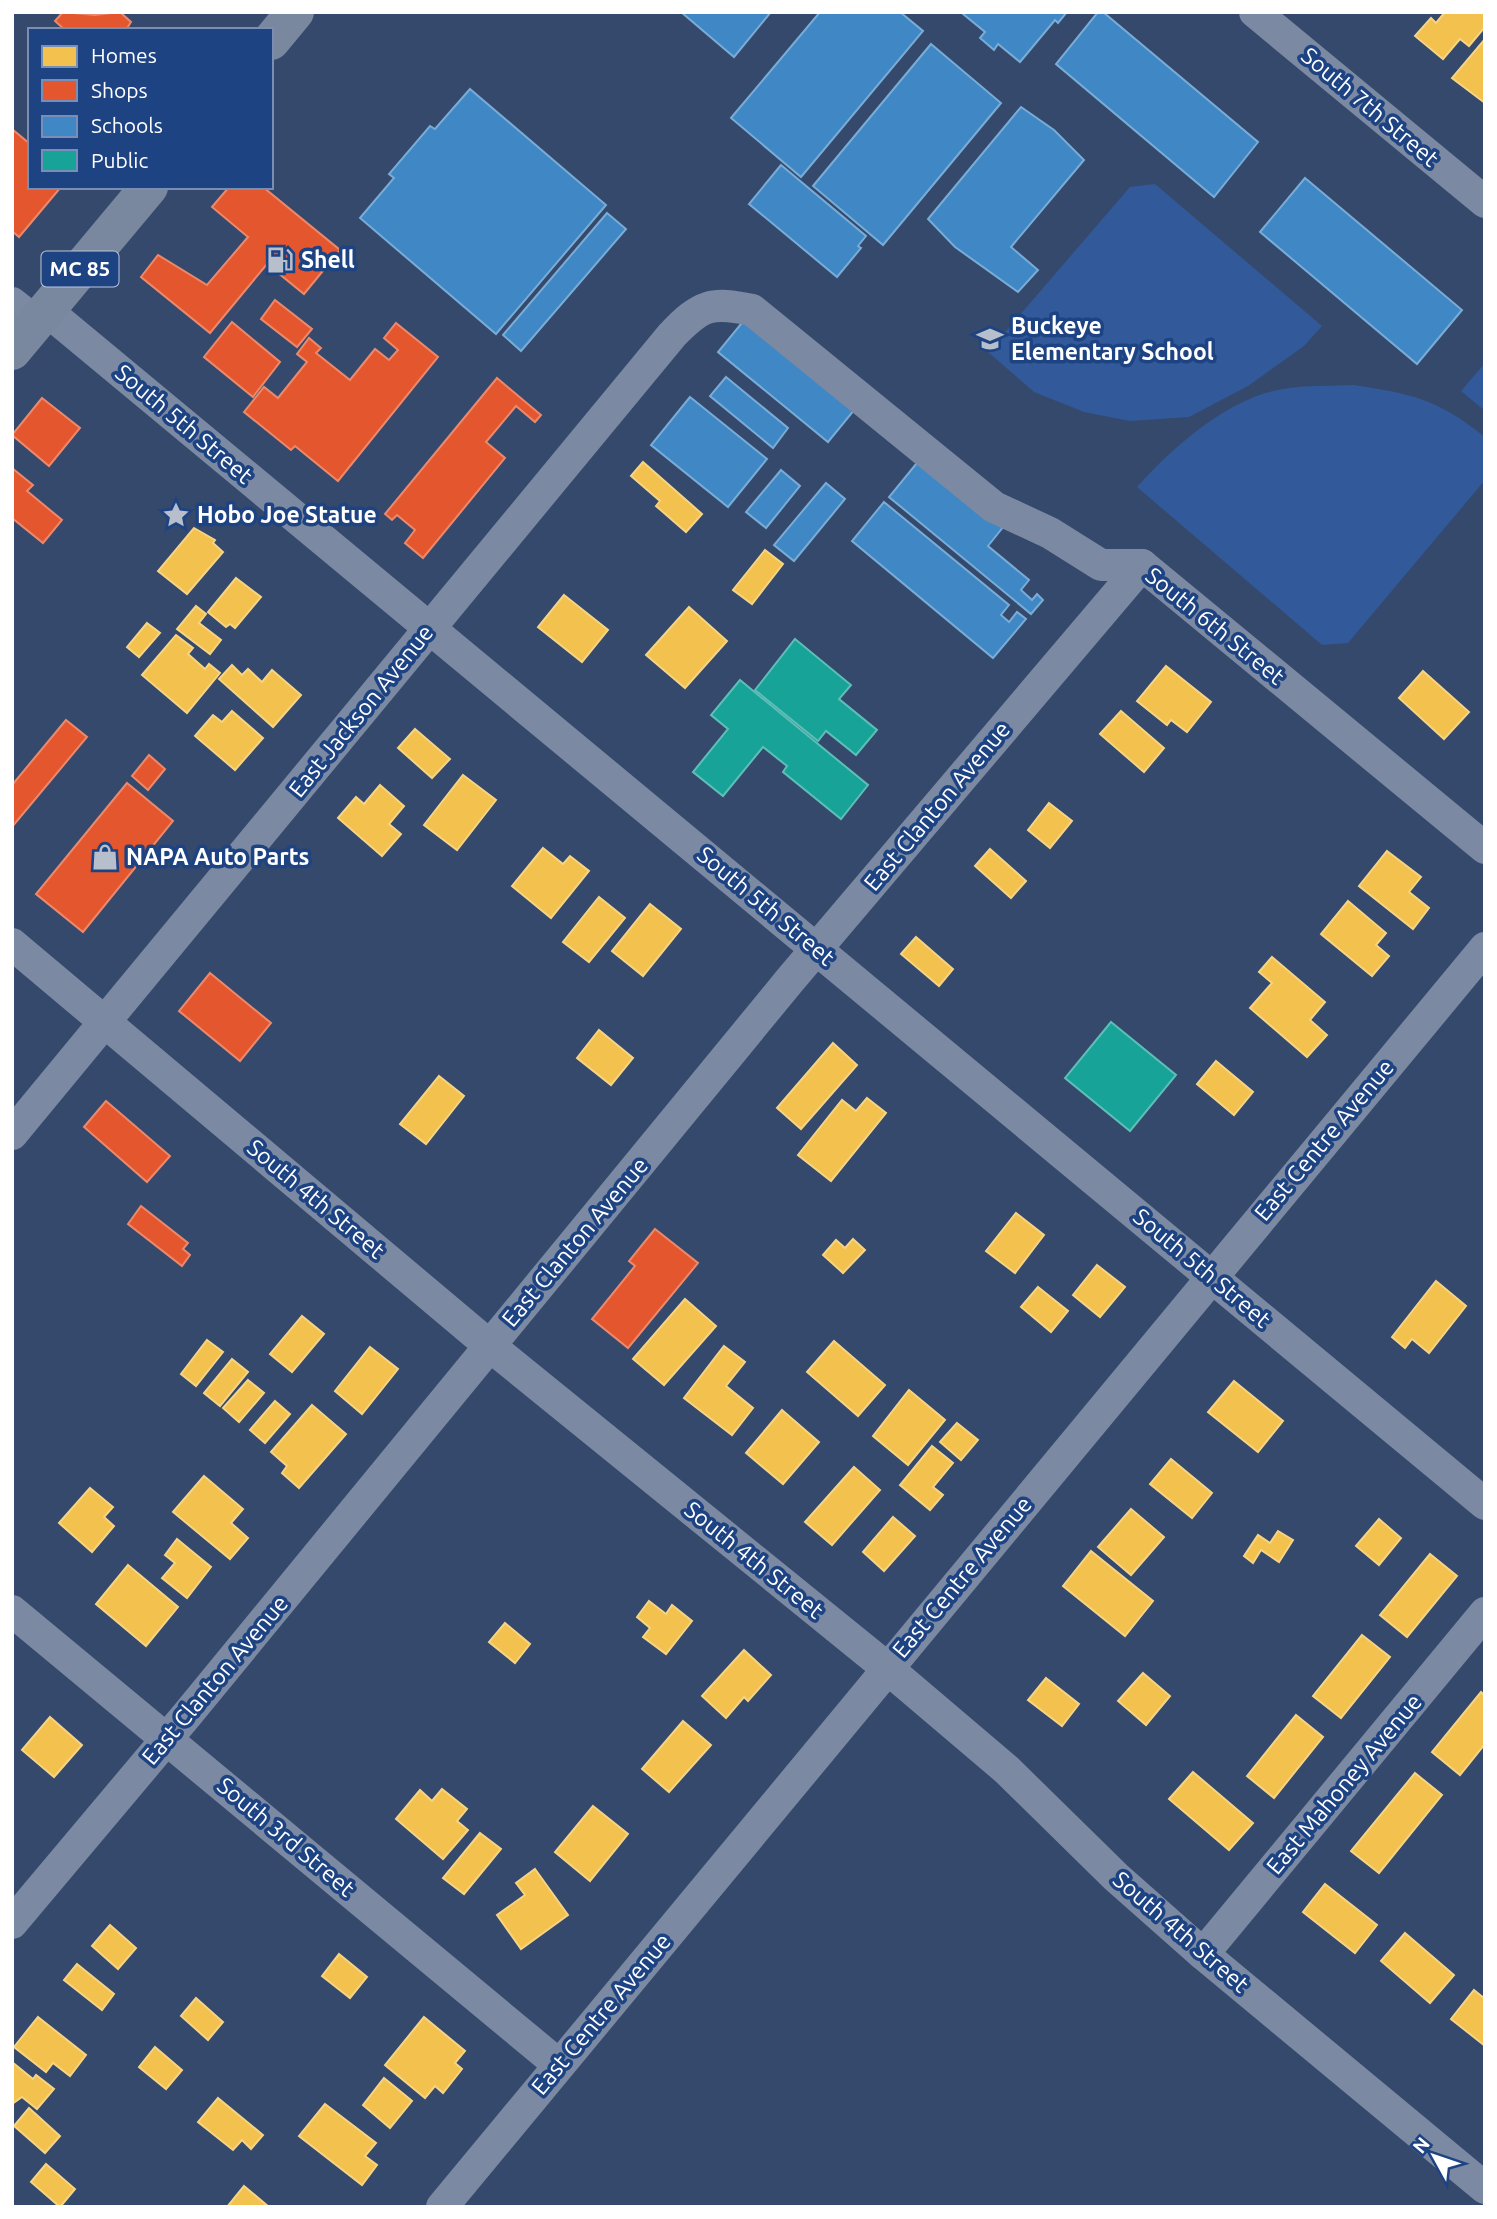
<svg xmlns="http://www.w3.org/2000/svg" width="1497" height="2219" font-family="Ubuntu,sans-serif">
<rect width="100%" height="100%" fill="#35496c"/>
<g fill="#32599a">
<path d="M1155,184l167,142 -18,20 -56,40 -59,31 -59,4 -46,-9 -50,-20 -46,-40 142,-165z"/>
<path d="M1485,363v48l-24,-20z"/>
<path d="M1354,385c59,9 83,14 131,52v43l-137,163 -26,2 -185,-158c36,-40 91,-89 146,-98 23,-4 48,-3 71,-4z"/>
</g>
<g fill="#f2c14e" stroke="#f6d483" stroke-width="2">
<path d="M1445,12h40v15l-16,19 -9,-7 -17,20 -28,-23 16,-18 5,5z"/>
<path d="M1485,39v64l-33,-25z"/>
<path d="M643,462l59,52 -16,18 -30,-26 4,-5 -29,-25z"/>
<path d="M194,528l21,12 -2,3 10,9 -36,42 -29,-23z"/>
<path d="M765,550l18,14 -31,40 -19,-14z"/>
<path d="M236,578l25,19 -26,31 -5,-4 -4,3 -18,-15z"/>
<path d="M564,595l44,35 -26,32 -44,-35z"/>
<path d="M196,606l10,8 -7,9 22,17 -11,14 -33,-25z"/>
<path d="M689,607l38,34 -42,47 -39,-33z"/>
<path d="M147,623l13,10 -21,24 -12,-10z"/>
<path d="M176,635l17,13 -5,6 17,15 4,-5 11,9 -33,40 -45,-38z"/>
<path d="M232,665l10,10 6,-6 14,13 10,-12 29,25 -28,32 -54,-48z"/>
<path d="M1166,666l45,36 -24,30 -16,-12 -4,5 -30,-24z"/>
<path d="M1423,671l46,41 -25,27 -45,-41z"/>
<path d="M232,711l31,27 -28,32 -40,-34 18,-21 9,7z"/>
<path d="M1121,711l43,37 -20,24 -44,-38z"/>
<path d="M415,729l35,30 -18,19 -34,-30z"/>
<path d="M463,775l33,25 -39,50 -33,-25z"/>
<path d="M380,785l24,21 -15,18 12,10 -19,22 -44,-38 18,-21 8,7z"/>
<path d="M1049,803l23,18 -22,27 -22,-18z"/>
<path d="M543,848l20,16 7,-8 19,15 -38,47 -39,-32z"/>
<path d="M990,849l36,32 -15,17 -36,-32z"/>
<path d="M1387,851l34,26 -12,15 20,16 -16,21 -54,-43z"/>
<path d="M599,897l26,21 -36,44 -26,-20z"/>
<path d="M1348,901l38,32 -10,12 13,11 -17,20 -51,-42z"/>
<path d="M650,904l31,25 -38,47 -31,-25z"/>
<path d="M916,937l37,32 -14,17 -38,-32z"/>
<path d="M1272,957l53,45 -15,18 17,15 -20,22 -57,-49 22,-25 -13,-11z"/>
<path d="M599,1030l34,28 -22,27 -34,-27z"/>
<path d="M833,1043l24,22 -56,64 -24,-21z"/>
<path d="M1216,1061l37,31 -19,23 -37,-31z"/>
<path d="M439,1076l25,20 -38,48 -26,-20z"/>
<path d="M867,1098l19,15 -55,68 -33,-26 44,-55 14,11z"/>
<path d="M1016,1213l28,22 -29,38 -29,-22z"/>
<path d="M853,1239l12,11 -22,23 -20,-18 13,-15 9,8z"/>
<path d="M1097,1265l28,22 -25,30 -27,-22z"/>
<path d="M1436,1281l30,25 -37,47 -17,-14 -7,9 -13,-11z"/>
<path d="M1038,1287l30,24 -17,21 -30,-25z"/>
<path d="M685,1299l31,27 -52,59 -31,-26z"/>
<path d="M302,1316l22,18 -32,38 -22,-18z"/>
<path d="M207,1340l16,12 -27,34 -15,-12z"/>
<path d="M834,1341l51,44 -27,31 -51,-44z"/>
<path d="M724,1346l21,16 -19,24 27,22 -21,27 -48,-37z"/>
<path d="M370,1347l28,22 -36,45 -27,-23z"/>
<path d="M232,1359l16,13 -28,34 -16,-13z"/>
<path d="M248,1380l16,13 -25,29 -16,-14z"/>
<path d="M1234,1381l49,40 -25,31 -50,-40z"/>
<path d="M909,1390l36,30 -37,45 -35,-29z"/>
<path d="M275,1401l15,13 -25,29 -15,-13z"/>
<path d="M312,1405l34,29 -47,54 -17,-15 5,-7 -16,-14z"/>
<path d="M782,1410l37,32 -36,42 -37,-31z"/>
<path d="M957,1423l21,17 -17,20 -21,-18z"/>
<path d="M932,1446l21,17 -20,24 10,8 -13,15 -30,-25z"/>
<path d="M1171,1459l41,34 -20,25 -42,-34z"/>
<path d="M854,1467l26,23 -48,55 -27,-23z"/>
<path d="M204,1476l39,33 -12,14 17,15 -18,21 -57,-47z"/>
<path d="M90,1488l23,19 -9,10 10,9 -22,26 -33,-29z"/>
<path d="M1131,1509l33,28 -33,38 -33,-28z"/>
<path d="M893,1517l22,19 -31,35 -21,-19z"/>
<path d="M1379,1519l22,19 -22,27 -23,-19z"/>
<path d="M1278,1531l15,9 -14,22 -18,-12 -8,13 -9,-7 14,-21 12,8z"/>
<path d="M177,1539l34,28 -24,31 -25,-20 13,-15 -10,-8z"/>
<path d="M1091,1551l62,50 -28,35 -62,-50z"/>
<path d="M1430,1554l27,22 -50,61 -27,-22z"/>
<path d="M128,1565l50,42 -32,39 -50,-42z"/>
<path d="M649,1601l17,13 6,-9 20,16 -26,33 -23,-17 7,-9 -13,-11z"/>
<path d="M505,1623l25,21 -15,19 -26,-21z"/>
<path d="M1362,1635l28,22 -49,61 -28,-22z"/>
<path d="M744,1650l27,25 -23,26 -4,-4 -18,21 -24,-22z"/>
<path d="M1143,1673l27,23 -24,29 -28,-24z"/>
<path d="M1046,1678l33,26 -17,22 -34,-26z"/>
<path d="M1481,1692l4,4v48l-25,31 -28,-23z"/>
<path d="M1296,1715l27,22 -49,61 -27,-22z"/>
<path d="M50,1717l32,28 -28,32 -32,-27z"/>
<path d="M683,1721l28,24 -42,47 -27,-23z"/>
<path d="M1193,1772l60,51 -24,27 -60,-51z"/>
<path d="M1415,1773l27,22 -63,78 -28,-22z"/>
<path d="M442,1789l25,20 -10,12 11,9 -25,29 -47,-40 24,-29 12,11z"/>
<path d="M593,1806l35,28 -38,47 -35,-29z"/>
<path d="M480,1833l21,16 -37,45 -21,-16z"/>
<path d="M535,1869l33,46 -47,34 -24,-34 28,-20 -9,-12z"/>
<path d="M1325,1884l52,41 -22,28 -52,-41z"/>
<path d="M110,1925l26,23 -18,21 -26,-23z"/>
<path d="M1405,1933l49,42 -24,28 -49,-42z"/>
<path d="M339,1954l28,23 -17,21 -28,-22z"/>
<path d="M77,1964l37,30 -12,16 -38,-30z"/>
<path d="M1474,1990l11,9v47l-34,-27z"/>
<path d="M196,1998l27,24 -15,18 -27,-24z"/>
<path d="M38,2017l48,38 -16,21 -17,-13 -7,9 -32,-25z"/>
<path d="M424,2017l41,34 -10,12 7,6 -19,24 -8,-7 -10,12 -40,-33z"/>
<path d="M155,2047l27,23 -16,19 -27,-22z"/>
<path d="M12,2062l21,17 3,-4 18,14 -17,20 -15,-12 -10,7z"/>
<path d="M384,2078l28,23 -22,27 -27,-23z"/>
<path d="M218,2098l45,37 -12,14 -9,-9 -9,10 -35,-28z"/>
<path d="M325,2104l51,39 -11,13 12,9 -15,20 -63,-49z"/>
<path d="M29,2108l31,28 -15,17 -31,-27z"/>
<path d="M46,2164l29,25 -15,18 -29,-25z"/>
<path d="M244,2186l25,21h-42z"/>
</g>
<g fill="#e4572e" stroke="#ec896d" stroke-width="2">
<path d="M63,12l32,3 25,-3 11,10 -5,8h-61l-10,-9z"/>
<path d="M12,129l18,15v43h31l-42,50 -7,-6z"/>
<path d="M229,187h34l77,63 -36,44 -37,-30 -57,69 -69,-56 17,-22 49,30 41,-48 -36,-30z"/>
<path d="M275,300l37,29 -15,18 -36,-28z"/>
<path d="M232,322l48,40 -27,35 -49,-40z"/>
<path d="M396,323l42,34 -100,124 -43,-35 -4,4 -47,-38 20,-25 14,11 29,-36 -10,-8 12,-16 12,10 -5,5 34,27 25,-31 14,11 9,-10 -14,-12z"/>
<path d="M497,378l44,37 -6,7 -19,-16 -30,36 19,16 -82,100 -18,-15 10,-13 -18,-15 -5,5 -7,-6z"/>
<path d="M42,398l38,30 -31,38 -37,-31z"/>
<path d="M12,468l21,17 -6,6 35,29 -19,23 -31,-25z"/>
<path d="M66,720l21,17 -75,90v-42z"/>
<path d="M149,755l16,14 -17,21 -16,-14z"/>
<path d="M127,783l46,38 -90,111 -47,-38z"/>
<path d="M210,973l61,50 -31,38 -61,-50z"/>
<path d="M106,1101l64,55 -23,26 -63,-55z"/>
<path d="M141,1206l47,37 -5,6 7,6 -8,11 -54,-42z"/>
<path d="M655,1229l43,34 -70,85 -36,-29 43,-53 -6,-5z"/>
</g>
<g fill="#3f88c5" stroke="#79acd6" stroke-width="2">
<path d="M681,12h90l-37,45z"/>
<path d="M820,12h80l23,19 -122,146 -70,-59z"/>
<path d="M964,12h103l-9,11 -3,-3 -35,42 -22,-18 -4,6 -14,-12 5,-6 -22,-18z"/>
<path d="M1098,12h5l155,130 -44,55 -158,-133z"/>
<path d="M931,44l70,59 -118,142 -70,-59z"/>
<path d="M470,89l136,116 -110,129 -136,-116 34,-40 -5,-4 41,-48 5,3z"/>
<path d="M1021,107l33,23 30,30 -73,87 27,23 -20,22 -63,-45 -27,-28z"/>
<path d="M781,165l85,71 -8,10 3,2 -24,29 -88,-73z"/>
<path d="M1305,178l157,132 -45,54 -157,-132z"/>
<path d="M607,213l19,16 -105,122 -18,-16z"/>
<path d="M750,313l110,90 -32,39 -110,-90z"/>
<path d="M726,377l62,51 -15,20 -63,-52z"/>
<path d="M690,397l77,62 -39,48 -77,-62z"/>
<path d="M921,458l83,68 -16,20 41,34 -8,10 11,10 5,-6 6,6 -12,14 -142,-117z"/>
<path d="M781,470l19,16 -34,42 -20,-16z"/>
<path d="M826,483l19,16 -51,62 -20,-16z"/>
<path d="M884,502l125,103 -8,10 8,7 8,-10 9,7 -33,39 -141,-117z"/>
</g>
<g fill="#17a398" stroke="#5dbfb7" stroke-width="2">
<path d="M795,639l56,46 -12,14 38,31 -21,25 -30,-24 -8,10 -63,-51z"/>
<path d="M740,680l128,105 -27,34 -58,-47 4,-6 -24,-19 -40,49 -30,-24 35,-43 -17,-14z"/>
<path d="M1111,1022l65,53 -46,56 -65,-53z"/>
</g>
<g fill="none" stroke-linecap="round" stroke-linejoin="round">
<g stroke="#7b8aa2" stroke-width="32">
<path d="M1255,12l230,190"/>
<path d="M12,303l24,19"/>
<path d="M46,310l1439,1194"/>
<path d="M12,944l478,402 397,322 120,102 109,107 87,77 282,234"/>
<path d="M12,1134l660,-799c29,-30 39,-34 80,-25l242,197 56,26 51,32h41l343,283"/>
<path d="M12,1611l547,454"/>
<path d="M12,1923l174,-207 604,-736 352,-415"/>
<path d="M1203,1954l282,-341"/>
<path d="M442,2207l1043,-1259"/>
</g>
<g stroke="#7a889f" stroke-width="38">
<path d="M271,41l24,-29"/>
<path d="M12,351l137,-164"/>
</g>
</g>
<defs>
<g id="fuel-bare" transform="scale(2.1)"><path d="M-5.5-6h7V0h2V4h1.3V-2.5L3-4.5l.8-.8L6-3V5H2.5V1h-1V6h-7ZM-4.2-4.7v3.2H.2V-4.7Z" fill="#b8bfcc" stroke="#1e4383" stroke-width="2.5" paint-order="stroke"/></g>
<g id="school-bare" transform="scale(2.1)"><path d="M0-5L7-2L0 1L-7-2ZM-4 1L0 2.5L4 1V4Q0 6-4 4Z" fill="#b8bfcc" stroke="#1e4383" stroke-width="2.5" paint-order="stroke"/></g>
<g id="sight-bare" transform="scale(2.1)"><path d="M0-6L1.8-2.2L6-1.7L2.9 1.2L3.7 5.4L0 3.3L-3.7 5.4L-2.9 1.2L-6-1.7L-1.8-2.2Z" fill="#b8bfcc" stroke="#1e4383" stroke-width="2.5" paint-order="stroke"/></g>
<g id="shop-bare" transform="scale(2.1)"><path d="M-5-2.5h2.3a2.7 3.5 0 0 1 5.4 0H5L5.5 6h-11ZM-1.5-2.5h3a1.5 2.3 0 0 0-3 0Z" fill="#b8bfcc" stroke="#1e4383" stroke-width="2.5" paint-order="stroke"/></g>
</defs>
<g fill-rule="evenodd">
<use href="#fuel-bare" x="280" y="260"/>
<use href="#school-bare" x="990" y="339"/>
<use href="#sight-bare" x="176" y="515"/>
<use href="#shop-bare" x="105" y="857"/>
</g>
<g text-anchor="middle" stroke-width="7" stroke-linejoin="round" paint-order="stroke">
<rect fill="#1e4383" stroke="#bcc7da" stroke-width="2" x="41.5" y="251.5" width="77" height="35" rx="5"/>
<g font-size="21" font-weight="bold" fill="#fff">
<text x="80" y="276">MC 85</text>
</g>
<g font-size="23" fill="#fff" stroke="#1e4383">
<text transform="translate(1370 107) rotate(40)" y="8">South 7th Street</text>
<text transform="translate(184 424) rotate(40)" y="8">South 5th Street</text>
<text transform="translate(1215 626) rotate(39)" y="8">South 6th Street</text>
<text transform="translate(361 711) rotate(-51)" y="8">East Jackson Avenue</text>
<text transform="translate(937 806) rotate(-50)" y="8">East Clanton Avenue</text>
<text transform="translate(766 906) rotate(40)" y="8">South 5th Street</text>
<text transform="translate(1324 1140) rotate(-50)" y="8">East Centre Avenue</text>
<text transform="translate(316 1199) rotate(40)" y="8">South 4th Street</text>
<text transform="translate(575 1242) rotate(-50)" y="8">East Clanton Avenue</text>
<text transform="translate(1202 1268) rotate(40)" y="8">South 5th Street</text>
<text transform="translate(754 1560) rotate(39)" y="8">South 4th Street</text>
<text transform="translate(962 1577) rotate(-50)" y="8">East Centre Avenue</text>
<text transform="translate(215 1680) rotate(-50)" y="8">East Clanton Avenue</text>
<text transform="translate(1344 1784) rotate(-50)" y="8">East Mahoney Avenue</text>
<text transform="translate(286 1837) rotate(40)" y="8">South 3rd Street</text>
<text transform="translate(1181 1932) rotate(41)" y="8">South 4th Street</text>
<text transform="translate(601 2014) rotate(-50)" y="8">East Centre Avenue</text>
</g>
<g font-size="23" font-weight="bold" fill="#fff" stroke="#1e4383" text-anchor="start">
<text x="301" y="268">Shell</text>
<text x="1011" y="334">Buckeye<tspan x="1011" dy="26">Elementary School</tspan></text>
<text x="197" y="523">Hobo Joe Statue</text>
<text x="126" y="865">NAPA Auto Parts</text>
</g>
</g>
<rect width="1497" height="2219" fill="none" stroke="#ffffff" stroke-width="28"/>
<rect x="28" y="28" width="245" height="161" fill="#1e4383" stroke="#788eb5" stroke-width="2"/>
<rect x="42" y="46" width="35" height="21" fill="#f2c14e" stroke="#788eb5" stroke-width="2"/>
<text x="91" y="63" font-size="21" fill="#ffffff">Homes</text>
<rect x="42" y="80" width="35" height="21" fill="#e4572e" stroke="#788eb5" stroke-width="2"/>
<text x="91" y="98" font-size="21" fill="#ffffff">Shops</text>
<rect x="42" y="116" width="35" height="21" fill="#3f88c5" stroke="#788eb5" stroke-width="2"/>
<text x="91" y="133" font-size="21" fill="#ffffff">Schools</text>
<rect x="42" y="150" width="35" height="21" fill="#17a398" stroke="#788eb5" stroke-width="2"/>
<text x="91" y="168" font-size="21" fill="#ffffff">Public</text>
<g transform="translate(1434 2156) rotate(310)" stroke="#1e4383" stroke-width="5" paint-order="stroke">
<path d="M0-5L12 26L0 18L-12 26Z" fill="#ffffff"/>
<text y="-10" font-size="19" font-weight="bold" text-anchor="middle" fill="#ffffff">N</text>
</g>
</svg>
